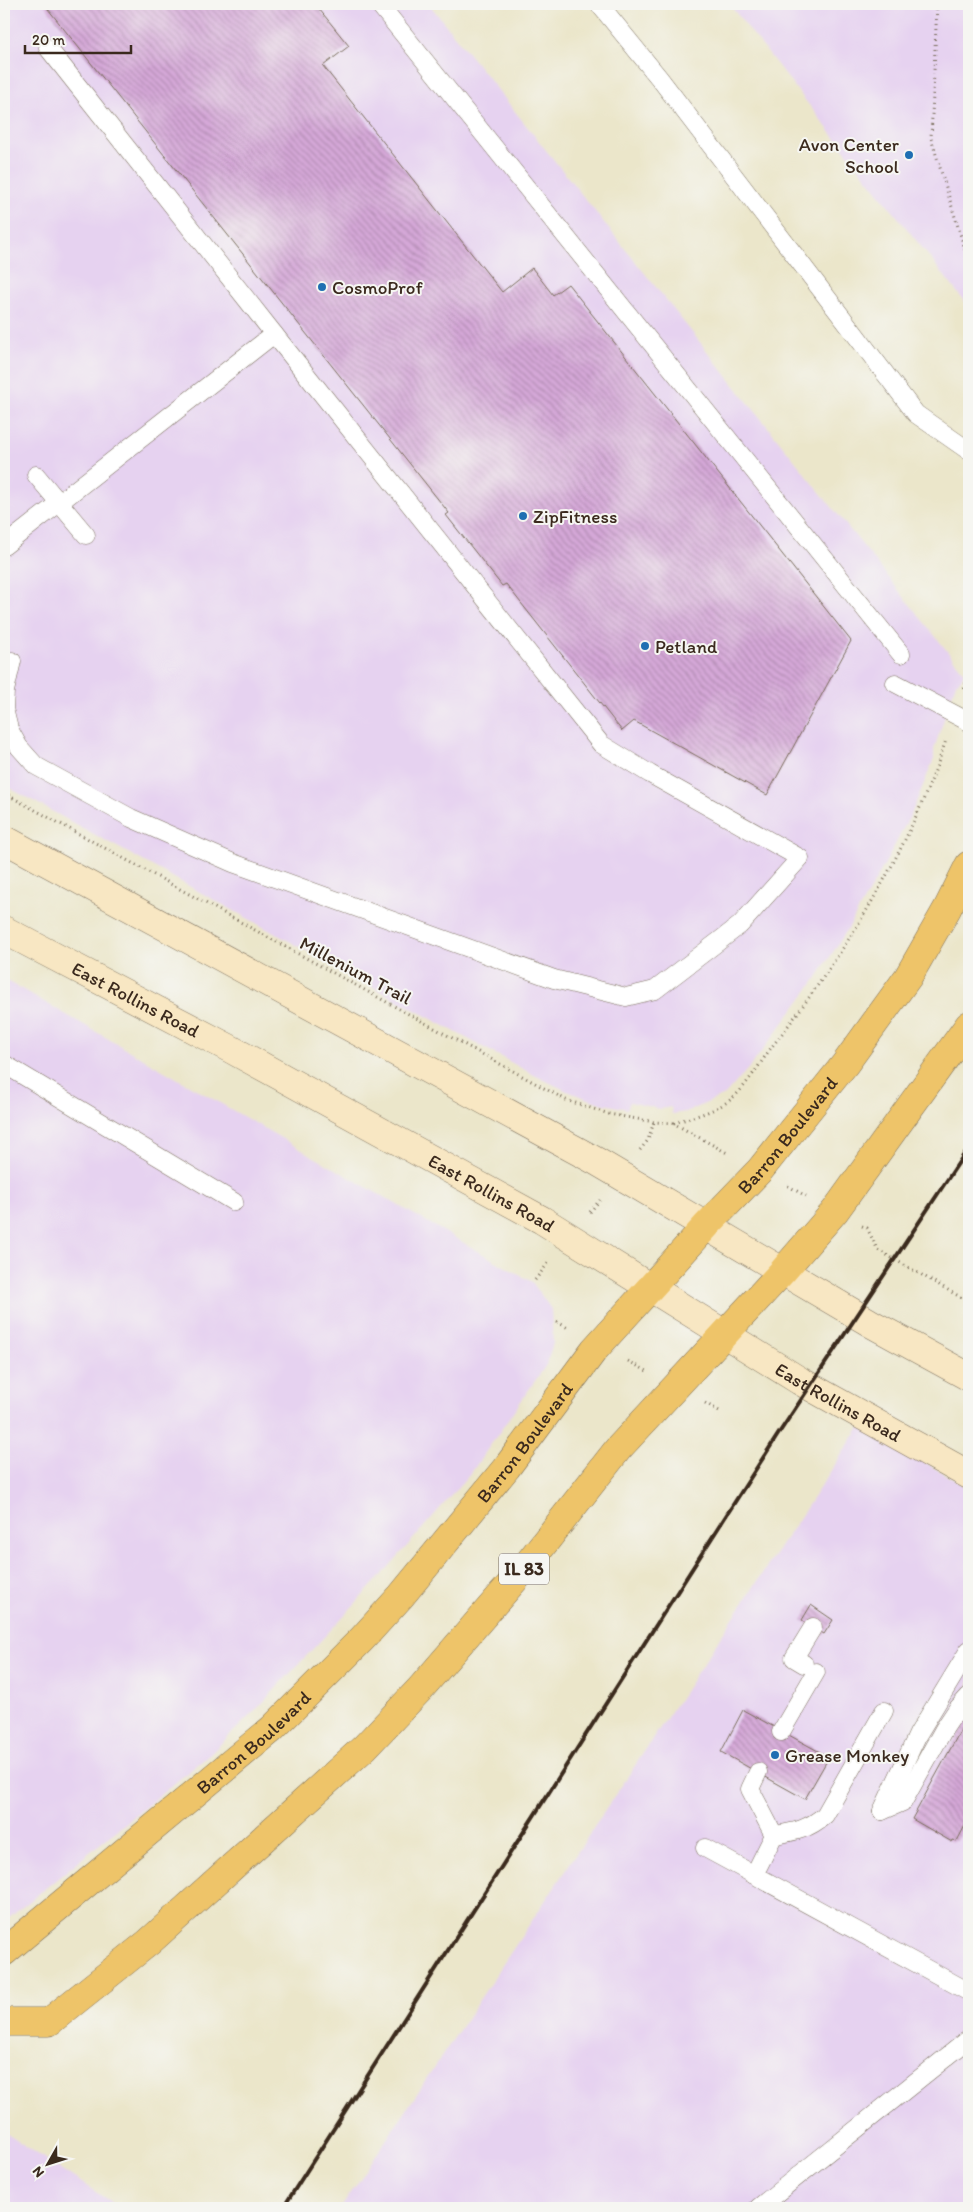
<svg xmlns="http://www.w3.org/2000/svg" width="973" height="2212" font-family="Itim,sans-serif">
<defs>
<pattern id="building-back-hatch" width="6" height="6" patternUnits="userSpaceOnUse" patternTransform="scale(1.25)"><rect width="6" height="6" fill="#d5a8d8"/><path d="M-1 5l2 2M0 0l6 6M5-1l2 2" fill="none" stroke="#ae89af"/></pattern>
</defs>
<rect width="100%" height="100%" fill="#f6f6f2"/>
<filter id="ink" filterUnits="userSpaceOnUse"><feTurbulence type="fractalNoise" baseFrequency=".02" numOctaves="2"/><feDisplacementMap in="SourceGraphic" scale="10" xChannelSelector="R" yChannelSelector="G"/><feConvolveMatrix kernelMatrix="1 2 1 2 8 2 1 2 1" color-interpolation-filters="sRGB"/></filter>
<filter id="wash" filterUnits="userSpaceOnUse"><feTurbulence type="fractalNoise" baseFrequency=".0096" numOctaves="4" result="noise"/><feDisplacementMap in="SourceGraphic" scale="20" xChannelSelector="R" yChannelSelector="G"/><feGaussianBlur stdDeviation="1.12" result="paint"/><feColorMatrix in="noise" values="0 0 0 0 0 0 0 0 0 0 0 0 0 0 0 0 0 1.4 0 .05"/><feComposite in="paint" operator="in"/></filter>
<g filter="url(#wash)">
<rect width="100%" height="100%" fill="#ebe6ca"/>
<g fill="#e6d2f0">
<path d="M4,4h425l535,668 -3,7 -5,4 -22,66v10l-22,53 -25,48 -38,67 -35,55 -61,81 -28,32 -39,17 -14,2 -1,-7 -11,2 -30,-7 -3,7 -27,-6 -31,-11 -35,-17 -530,-290z"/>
<path d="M729,4h240v303z"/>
<path d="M4,979l528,303 19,27 2,34 -7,22 -75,108 -91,104 -126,135 -46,44 -204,166z"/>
<path d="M862,1424l107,65v719h-628z"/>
<path d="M4,2132l116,76h-116z"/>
</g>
<g id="blocks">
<g fill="url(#building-back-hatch)">
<path d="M44,4h271l34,42 -26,20 179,226 30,-24 21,27 15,-11 283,357 -84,154 -133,-74 -12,10 -116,-147 -4,2 -56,-71 3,-2z"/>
<path d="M811,1605l22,15 -9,14 -22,-14z"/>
<path d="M743,1710l86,47 -24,42 -84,-47z"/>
<path d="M969,1715v103l-12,23 -4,-1 -1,2 -40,-23z"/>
</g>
</g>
</g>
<g filter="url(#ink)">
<use href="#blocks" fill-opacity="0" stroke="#796c5a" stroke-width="1"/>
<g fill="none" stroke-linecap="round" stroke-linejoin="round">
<g stroke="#796c5a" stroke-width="19">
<g id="lane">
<path d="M379,4l522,650"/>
<path d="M599,4l61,75 256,335 53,37"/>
<path d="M48,48l226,286"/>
<path d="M36,475l50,60"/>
<path d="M4,546l270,-212 327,410 49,30 150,84 -60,67 -85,65 -29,7 -72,-18 -321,-116 -102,-45 -95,-52 -17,-19 -10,-18 -5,-20 1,-18 7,-30"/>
<path d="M895,683l74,39"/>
<path d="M4,1064l230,138"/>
<path d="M804,1664l-10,-6 19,-31"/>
<path d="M781,1732l35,-60"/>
<path d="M758,1772l-8,17 24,46"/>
<path d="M882,1811l36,-77 51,-84"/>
<path d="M882,1811l21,-9 41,-73 14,-21 11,-12"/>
<path d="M705,1848l264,144"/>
<path d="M754,1875l20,-40c21,-3 35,-6 51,-20l59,-104"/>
<path d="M758,2208l211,-169"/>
</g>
</g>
<g stroke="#796c5a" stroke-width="29">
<g id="secondary">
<path d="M4,839l592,322 276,163 97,53"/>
<path id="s1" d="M4,930l223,117 315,173 258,161 169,94"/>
</g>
</g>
<g stroke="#796c5a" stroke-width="29">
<g id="primary">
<path id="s2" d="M4,1952l268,-223 90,-90 39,-43 106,-129 87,-117 113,-125 53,-55 85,-106 63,-87 39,-68 22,-44"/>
<path d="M4,2022h45l100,-80 216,-195 55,-58 103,-119 95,-121 165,-178 52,-60 134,-186"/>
</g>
</g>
<g stroke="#796c5a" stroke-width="3" stroke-dasharray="1 4" stroke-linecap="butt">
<path d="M937,4l-6,134 38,125"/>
<path d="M964,689l5,-14"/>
<path d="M4,793l562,307 43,14 45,8 19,1 56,31"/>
<path d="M674,1123c18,-6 40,-11 56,-23 16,-12 31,-39 44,-56 72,-92 135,-193 172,-304"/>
<path d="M640,1150l8,-10 6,-18"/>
<path d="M788,1186l18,10"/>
<path d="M590,1212l10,-12"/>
<path d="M862,1226l5,2 11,22 91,52"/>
<path d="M535,1280l14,-18"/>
<path d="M557,1322l13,7"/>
<path d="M628,1361l19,10"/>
<path d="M705,1403l16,9"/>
</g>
<use href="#lane" stroke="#fff" stroke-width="18"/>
<use href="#secondary" stroke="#f8e7c3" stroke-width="28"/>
<use href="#primary" stroke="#eec469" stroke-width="28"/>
<path stroke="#3b2a1e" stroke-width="4" d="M283,2208l496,-775 190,-286"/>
</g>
</g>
<g fill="#1f6fb2" stroke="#f6f6f2" stroke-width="2">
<circle cx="909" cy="155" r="5"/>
<circle cx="322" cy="287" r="5"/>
<circle cx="523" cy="516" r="5"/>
<circle cx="645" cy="646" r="5"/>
<circle cx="775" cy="1755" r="5"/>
</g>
<g text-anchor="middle" stroke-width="4" stroke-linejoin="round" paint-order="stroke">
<rect fill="#f6f6f2" stroke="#73675e" stroke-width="1" x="499" y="1553.5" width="50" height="31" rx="4"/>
<g font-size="18" font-weight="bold" fill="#3b2a1e">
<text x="524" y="1575">IL 83</text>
</g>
<g font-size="19" fill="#3b2a1e" stroke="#f6f6f2" text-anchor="start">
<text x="899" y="151" text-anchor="end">Avon Center<tspan x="899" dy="22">School</tspan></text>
<text x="332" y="294">CosmoProf</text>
<text x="533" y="523">ZipFitness</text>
<text x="655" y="653">Petland</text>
<text x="785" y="1762">Grease Monkey</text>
</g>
<g font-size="19" fill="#3b2a1e" stroke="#f6f6f2">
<text transform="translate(356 970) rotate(28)" y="7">Millenium Trail</text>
<text dy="7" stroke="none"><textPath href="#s1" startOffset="149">East Rollins Road</textPath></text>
<text dy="7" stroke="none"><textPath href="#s2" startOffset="1136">Barron Boulevard</textPath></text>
<text dy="7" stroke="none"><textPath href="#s1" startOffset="554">East Rollins Road</textPath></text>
<text dy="7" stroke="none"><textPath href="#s1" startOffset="959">East Rollins Road</textPath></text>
<text dy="7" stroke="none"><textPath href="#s2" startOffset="731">Barron Boulevard</textPath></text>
<text dy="7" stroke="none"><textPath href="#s2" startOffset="326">Barron Boulevard</textPath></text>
</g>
</g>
<rect width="973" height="2212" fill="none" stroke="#f6f6f2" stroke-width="20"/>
<g transform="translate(48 2164) rotate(231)" stroke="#f6f6f2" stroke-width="4" paint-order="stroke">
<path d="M0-4L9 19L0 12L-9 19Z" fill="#3b2a1e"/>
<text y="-8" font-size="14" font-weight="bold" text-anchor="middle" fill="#3b2a1e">N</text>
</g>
<path d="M25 45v8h106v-8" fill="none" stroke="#3b2a1e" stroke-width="2.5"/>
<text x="32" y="45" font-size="15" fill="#3b2a1e" stroke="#f6f6f2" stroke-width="4" paint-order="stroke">20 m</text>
</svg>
